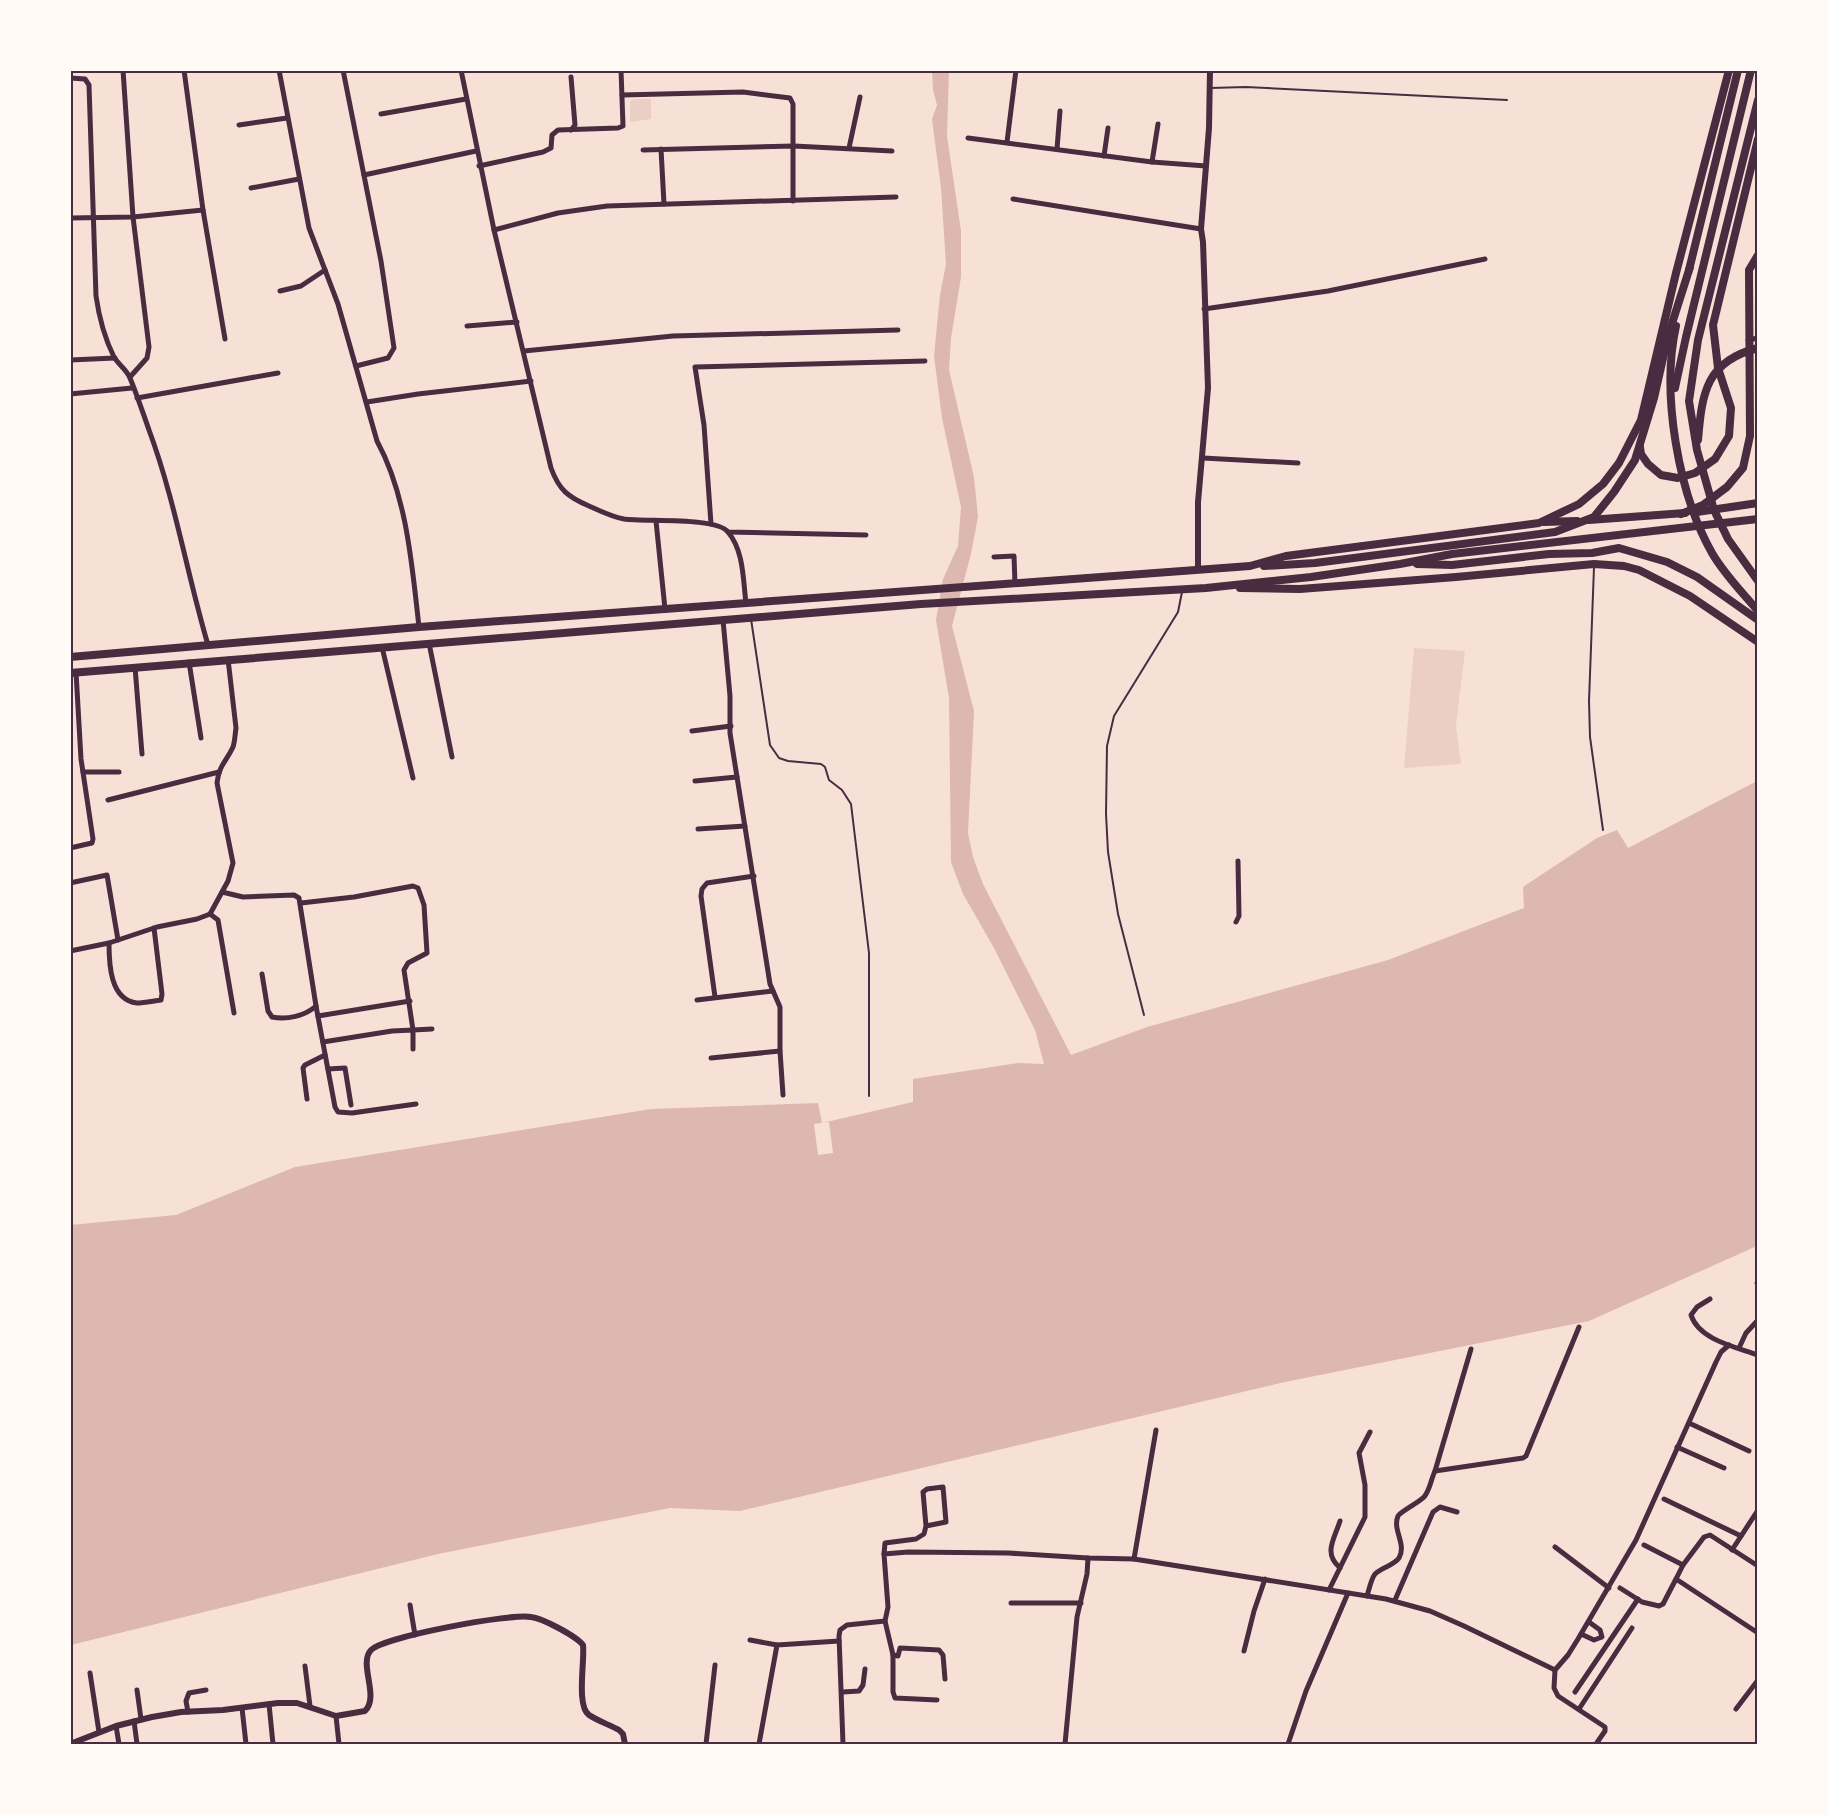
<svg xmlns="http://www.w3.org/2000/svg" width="1828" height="1815" font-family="Arial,sans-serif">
<rect width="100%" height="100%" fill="#f7e1d7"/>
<g fill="#ebcfc5">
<path d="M635,99h16v20l-21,3v-21z"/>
<path d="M1414,648l51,3 -9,75 5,38 -57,4z"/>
</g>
<path fill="#dcb8b0" d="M932,71h17l-2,65 14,95v46l-10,61 -2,32 25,107 4,40 -7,37 -19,72 22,85 -6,122 5,24 10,27 88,171 76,-28 241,-67 136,-52 -1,-21 74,-49 20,-8 11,18 129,-67v465l-168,75 -304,61 -545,129 -70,-3 -232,46 -367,91 -1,-420 106,-10 119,-48 356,-58 167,-6 4,20 91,-21v-23l105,-16 26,1 -9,-34 -41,-82 -31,-54 -12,-32 -2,-164 -13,-78 7,-41 15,-33 3,-39 -19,-89 -8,-62 6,-61 6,-31 -5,-76 -9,-69 5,-14 -4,-15z"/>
<path fill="#f7e1d7" d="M829,1122l4,31 -15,2 -4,-31z"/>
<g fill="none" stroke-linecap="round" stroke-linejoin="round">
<g stroke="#4a2c40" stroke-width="2">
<path d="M1210,88l36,-1 261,13"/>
<path d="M1594,567l-5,134 1,36 13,93"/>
<path d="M751,619l19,126 9,13 9,3 33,3 4,3 4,13 13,10 9,14 18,149v143"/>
<path d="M1144,1015l-26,-101 -10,-62 -2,-38 1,-68 7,-30 64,-104 4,-20"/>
</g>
<g stroke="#4a2c40" stroke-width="5">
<path d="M123,70l10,147 16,130 -2,11 -17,19"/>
<path d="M184,70l19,140 22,129"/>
<path d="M279,70l30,158 29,76 39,137c30,55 35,125 42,186"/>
<path d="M343,70l38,191 13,87 -6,10 -32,8"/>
<path d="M461,70l33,160 57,238c8,22 17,29 38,38 11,5 23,11 35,13 22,3 93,-2 104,13l138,3"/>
<path d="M571,77l4,48 -4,5"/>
<path d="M70,78l15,1 4,6 7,211c3,21 8,41 18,61 4,7 13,13 16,21 7,17 13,35 19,52 26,70 38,144 59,215"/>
<path d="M622,95l121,-3 47,6 3,6v97"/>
<path d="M381,114l85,-15"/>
<path d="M239,125l48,-7"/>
<path d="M968,138l184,24 54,4"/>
<path d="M1007,142l9,-72"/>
<path d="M849,148l11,-51"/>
<path d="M661,149l3,55"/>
<path d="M1057,149l3,-38"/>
<path d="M643,150l151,-4 98,5"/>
<path d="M1104,156l4,-28"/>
<path d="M1152,162l6,-38"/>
<path d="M479,166l64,-14 8,-4 1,-13 6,-5 60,-2 5,-2 -2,-56"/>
<path d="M364,175l112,-24"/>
<path d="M251,188l48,-9"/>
<path d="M1013,199l188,30"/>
<path d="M70,218l63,-1 70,-7"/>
<path d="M494,230l64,-17 49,-7 289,-9"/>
<path d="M280,291l21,-5 24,-16"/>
<path d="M1204,309l124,-18 157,-32"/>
<path d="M467,326l50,-4"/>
<path d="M1748,340l10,-2"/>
<path d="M524,351l149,-15 225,-6"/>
<path d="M70,360l45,-2"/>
<path d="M70,394l62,-6"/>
<path d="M137,398l141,-25"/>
<path d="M367,402l51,-8 113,-13"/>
<path d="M1203,458l95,5"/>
<path d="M656,521l9,88"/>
<path d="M711,524l-7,-99 -9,-58 230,-6"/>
<path d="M728,532c16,19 15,48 18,71"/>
<path d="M994,557l20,-1 1,28"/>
<path d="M723,620l7,76v37l40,251 10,23v44l3,44"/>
<path d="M429,643l23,114"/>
<path d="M382,647l31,131"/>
<path d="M189,662l12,76"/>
<path d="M135,667l7,87"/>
<path d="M692,731l39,-5"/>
<path d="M83,772h36"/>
<path d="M695,781l42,-4"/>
<path d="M108,800l111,-28"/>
<path d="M698,829l47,-3"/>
<path d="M70,848l22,-5 1,-4 -12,-80 -5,-87"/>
<path d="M70,883l37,-8 11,65"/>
<path d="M222,892l21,5 51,-2 5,3 17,108 19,101 3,5 14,1 64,-9"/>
<path d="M301,903l53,-6 59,-11 5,2 6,17 3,48 -19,10 -4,7 9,60 19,-1"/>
<path d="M210,914l8,6 16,93"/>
<path d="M1236,922l3,-6 -1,-55"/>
<path d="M109,943c0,21 1,57 28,60 7,0 16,-2 24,-3l1,-6 -8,-66"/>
<path d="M70,951l39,-8 48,-16 40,-8 13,-5 18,-33 5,-18 -16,-80c2,-18 9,-21 16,-36 2,-6 2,-13 3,-19l-8,-69"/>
<path d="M262,974l6,37 4,6c15,3 33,-1 44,-11"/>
<path d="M715,997l-14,-101 1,-7 5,-6 47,-7"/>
<path d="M697,1000l76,-9"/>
<path d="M318,1016l92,-15"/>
<path d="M323,1042l69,-11 21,-1v19"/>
<path d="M711,1058l69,-7"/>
<path d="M328,1069l17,-1 6,37"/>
<path d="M307,1099l-4,-31 2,-3 20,-10"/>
<path d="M1757,1283l1,-1"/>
<path d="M1710,1299l-13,8 -6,8c8,25 45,32 67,40"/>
<path d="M1739,1348l7,-15 12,-13"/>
<path d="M1689,1423l60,28"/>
<path d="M1677,1447l47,21"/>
<path d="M1435,1471l36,-122"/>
<path d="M1664,1499l77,37"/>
<path d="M1644,1545l39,20 -7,14 82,54"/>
<path d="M1555,1547l54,41"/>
<path d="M1732,1550l26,-40"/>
<path d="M884,1554l1,-11 31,-4 8,-5 2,-8 -3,-34 4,-3 16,-2 3,35 -20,4"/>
<path d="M1134,1559l22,-129"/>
<path d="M1683,1565l21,-28 6,-2 48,31"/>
<path d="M1340,1568c-17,-15 -6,-28 0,-47"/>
<path d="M1620,1588l22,14 17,4 4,-2 13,-25"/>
<path d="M1329,1590l36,-73v-32l-6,-32 11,-21"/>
<path d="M1367,1596c2,-6 4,-17 8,-22 7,-7 18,-8 24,-16 8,-14 -7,-28 -1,-42 2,-4 20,-13 26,-19 6,-7 7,-18 11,-26l88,-13 3,-2 53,-129"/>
<path d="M1395,1600l38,-88 7,-5 17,5"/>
<path d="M1011,1603h70"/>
<path d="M410,1605l5,30"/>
<path d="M885,1621l8,34v37l2,6 42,2"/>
<path d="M1581,1634l13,6 8,-3 -2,-7 -11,-8"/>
<path d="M750,1640l27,5"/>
<path d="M1244,1651l10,-40 11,-32"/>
<path d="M893,1655l5,1 2,-8 39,2 4,5 2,24"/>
<path d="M305,1666l5,40"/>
<path d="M90,1673l9,59"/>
<path d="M137,1690l4,29"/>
<path d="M843,1692l16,-1 4,-6 2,-16"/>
<path d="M1575,1692l63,-93"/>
<path d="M269,1704l4,40"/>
<path d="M242,1708l4,36"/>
<path d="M1579,1709l53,-81"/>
<path d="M1736,1709l22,-29"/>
<path d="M188,1712l-2,-11 3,-8 17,-3"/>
<path d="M336,1716l3,28"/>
<path d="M134,1721l3,23"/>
<path d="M116,1726l3,18"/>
<path d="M706,1744l9,-79"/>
<path d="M759,1744l18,-99 62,-4"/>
<path d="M843,1744l-4,-108 1,-6 7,-5 38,-4 3,-14 -4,-53 24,-2 100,1 80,5 46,1 252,40 44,12 34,15 91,44"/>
<path d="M1065,1744l12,-127 10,-43 1,-16"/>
<path d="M1288,1744l18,-53 42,-98"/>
<path d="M1596,1744l9,-13v-4l-47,-31 -4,-8 1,-18 13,-15 10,-16 58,-99 80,-178 5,-10 8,-7"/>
</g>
<g stroke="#4a2c40" stroke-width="6">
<path d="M1198,570v-68l10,-114 -5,-146 -2,-13 8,-101 1,-58"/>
<path d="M70,1744l46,-18 36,-9 29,-5 42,-2 55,-7h19l39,13 29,-5c15,-15 -7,-47 6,-61 12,-13 140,-37 160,-33 11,1 45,19 52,28 2,15 -7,61 6,70 9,6 21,10 30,15l4,4 2,10"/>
</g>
<g stroke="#4a2c40" stroke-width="8">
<path d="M1758,100l-60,240 -9,61 8,49 17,60 14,29 30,42"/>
<path d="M1689,270l49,-200"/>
<path d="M1676,326c-15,67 2,167 36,227 12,21 30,39 46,58"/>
<path d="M1675,388l11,-51 65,-267"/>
<path d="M1698,440c4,-47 8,-79 60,-92"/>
<path d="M1640,447l1,7 7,10 13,11 17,3 17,-5 20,-14 14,-23 2,-28 -13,-40 -5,-43 45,-186"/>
<path d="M1697,512l61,-9"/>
<path d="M1681,514l22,-9 24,-18 16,-19 7,-32 -1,-166 9,-15"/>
<path d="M1589,520l96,-7"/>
<path d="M1544,522l33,-1"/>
<path d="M1417,564l35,1 97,-11 43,-1 27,-5 48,14 30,15 61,43"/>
<path d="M1264,566l51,-3 240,-31 39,-15 20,-25 21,-32 19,-62 14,-62 22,-69"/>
<path d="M1240,588l60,1 156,-12 138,-13 30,2 15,4 51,26 68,46"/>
<path d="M70,657l349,-30 831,-61 36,-10 253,-33 40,-19 24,-20 16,-21 22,-43 35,-147 53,-203"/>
<path d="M70,673l851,-69 285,-16 105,-11 89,-13 52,-10 306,-35"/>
</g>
</g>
<rect width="1828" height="1815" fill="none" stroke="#fffaf5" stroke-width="144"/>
<rect x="72" y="72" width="1684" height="1671" fill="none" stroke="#4a2c40" stroke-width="2"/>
</svg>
